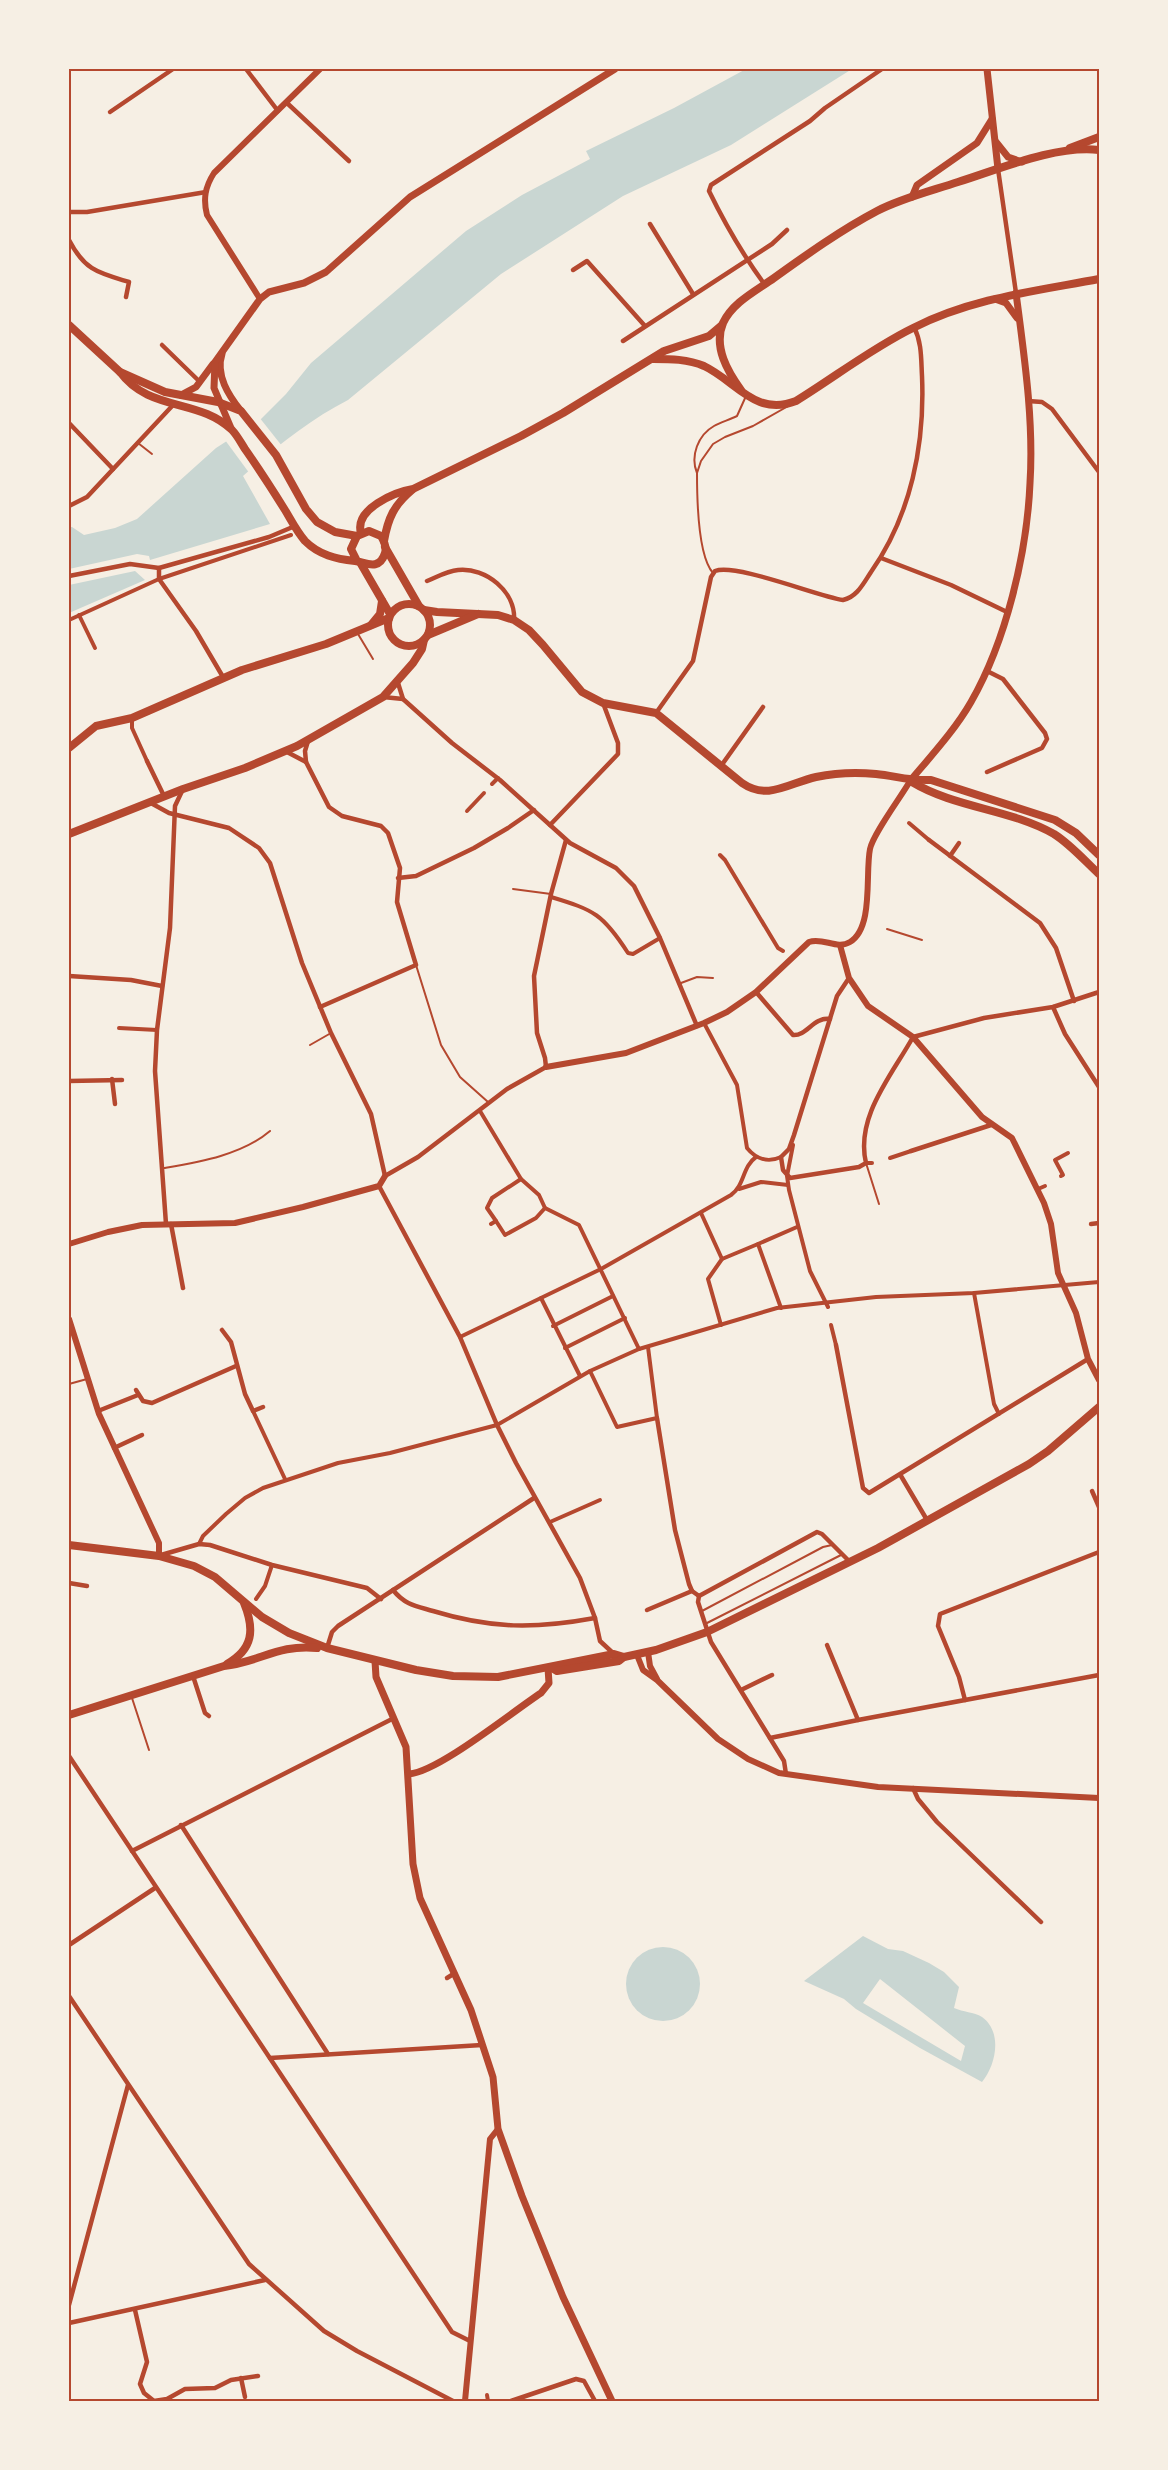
<svg xmlns="http://www.w3.org/2000/svg" width="1168" height="2470" font-family="'Archivo Narrow',sans-serif">
<rect width="100%" height="100%" fill="#f6efe4"/>
<g fill="#c9d6d2" fill-rule="evenodd">
<path d="M746,69h106l-121,76 -108,51 -122,78 -153,126c-39,20 -72,47 -105,76l27,48 -120,36 -1,-4 -12,-2 -68,15v-42h3l12,8 31,-7 22,-9 79,-71 45,-29 25,-25 25,-31 155,-132 56,-36 68,-36 -4,-8 88,-43z"/>
<path d="M135,571l10,9 -76,33v-28z"/>
<path d="M863,1936l25,13 15,2 26,12 15,9 15,15 -5,21c9,4 20,4 28,9 21,15 14,48 0,65l-62,-34 -64,-39 -12,-10 -40,-18zM880,1979l85,67 -4,15 -98,-58z"/>
<circle cx="663" cy="1984" r="37"/>
</g>
<path fill="#f6efe4" d="M259,417l23,29 -32,28 -25,-34z"/>
<g fill="none" stroke-linecap="round" stroke-linejoin="round">
<g stroke="#b5482f" stroke-width="2">
<path d="M138,443l14,11"/>
<path d="M697,473l4,-12 12,-17 12,-7 28,-11 37,-21"/>
<path d="M713,573c-15,-17 -16,-77 -16,-100 -7,-17 1,-38 17,-47 7,-4 15,-6 23,-10l9,-20"/>
<path d="M358,634l15,25"/>
<path d="M513,889l38,5"/>
<path d="M887,929l35,11"/>
<path d="M416,965l25,80 19,32 28,25"/>
<path d="M681,983l16,-6 16,1"/>
<path d="M310,1045l21,-12"/>
<path d="M866,1163l13,41"/>
<path d="M164,1168c35,-6 78,-13 106,-37"/>
<path d="M69,1384l18,-5"/>
<path d="M702,1611l121,-64 9,-2"/>
<path d="M707,1623l134,-68"/>
<path d="M132,1698l17,52"/>
</g>
<g stroke="#b5482f" stroke-width="4">
<path d="M79,615l16,33"/>
<path d="M69,620l90,-41 132,-44"/>
<path d="M132,718v10l15,33"/>
<path d="M492,784l6,-6"/>
<path d="M467,811l17,-18"/>
<path d="M909,823l20,17"/>
<path d="M720,855l5,5 53,88 5,3"/>
<path d="M551,897c43,13 52,17 77,56l5,1 27,-16"/>
<path d="M704,1023l33,62 10,63c9,11 21,15 34,9"/>
<path d="M119,1028l38,2"/>
<path d="M480,1111l41,68 18,16 6,13 34,17 60,124"/>
<path d="M793,1145l-6,31 2,14 21,81 18,36"/>
<path d="M890,1158l21,-7"/>
<path d="M866,1163h6"/>
<path d="M1061,1176l2,-1 -8,-15 13,-7"/>
<path d="M739,1189l22,-7 27,3"/>
<path d="M1038,1189l7,-3"/>
<path d="M701,1213l21,46 36,-15 23,64"/>
<path d="M496,1221l9,14 31,-17 9,-10"/>
<path d="M491,1224l5,-3 -9,-13 5,-10 29,-19"/>
<path d="M758,1244l39,-17"/>
<path d="M974,1293l20,111 5,10"/>
<path d="M541,1298l39,78"/>
<path d="M721,1325l-13,-46 14,-20"/>
<path d="M831,1325l5,20"/>
<path d="M553,1326l60,-30"/>
<path d="M460,1337l141,-68 130,-74c14,-10 11,-28 25,-38"/>
<path d="M565,1348l60,-30"/>
<path d="M590,1371l27,56 40,-9 -9,-71"/>
<path d="M253,1411l32,68"/>
<path d="M550,1522l50,-22"/>
<path d="M199,1544l4,-8 23,-22 19,-16 18,-10 75,-25 52,-10 107,-28 93,-54 49,-22 138,-41 99,-11 98,-4 125,-11"/>
<path d="M256,1599l9,-13 7,-21"/>
<path d="M487,2395l1,6"/>
</g>
<g stroke="#b5482f" stroke-width="4.5">
<path d="M246,69l32,42"/>
<path d="M287,103l62,58"/>
<path d="M110,112l63,-43"/>
<path d="M998,169l18,124"/>
<path d="M69,212h18l119,-20"/>
<path d="M650,224l43,70"/>
<path d="M69,240c16,31 30,33 60,42l-3,15"/>
<path d="M573,270l14,-9 58,65"/>
<path d="M765,285c-22,-30 -40,-61 -56,-94l2,-6 99,-64 15,-13 57,-39"/>
<path d="M623,341l149,-97 15,-14"/>
<path d="M162,345l38,37"/>
<path d="M1028,401l14,1 10,7 47,63"/>
<path d="M69,423l44,46"/>
<path d="M69,506l18,-9 87,-93"/>
<path d="M881,558l70,27 56,27"/>
<path d="M159,568v11l37,52 27,46"/>
<path d="M69,576l61,-12 29,4 110,-31 26,-11"/>
<path d="M427,581c10,-4 20,-10 31,-11 28,-3 58,22 56,50"/>
<path d="M987,671l16,8 42,54 2,6 -5,9 -55,24"/>
<path d="M398,683l5,16 49,44 48,37 70,63 46,25 18,18 26,52 37,88"/>
<path d="M383,697l20,2"/>
<path d="M656,713l37,-52 18,-84 4,-6c21,-8 102,25 128,29 14,-3 20,-16 28,-28 40,-57 54,-127 51,-196 -1,-17 0,-33 -8,-49"/>
<path d="M308,741l-3,10 1,11 23,45 13,9 39,10 7,7 12,35 -3,34 19,63 -96,42"/>
<path d="M287,752l19,10"/>
<path d="M147,761l17,35"/>
<path d="M721,766l42,-59"/>
<path d="M149,802l20,11 60,15 30,20 11,15 32,100 29,70 40,81 14,62 33,-19 89,-68 39,-22 -1,-9 -8,-25 -3,-57 17,-82 15,-54"/>
<path d="M550,825l68,-71v-11l-15,-40"/>
<path d="M929,840l111,83 16,25 18,53"/>
<path d="M950,856l9,-13"/>
<path d="M398,878l18,-2 58,-28 34,-20 26,-18"/>
<path d="M69,976l62,4 31,6"/>
<path d="M849,978l-12,18 -43,139 -5,14 -8,8 2,13 7,8 69,-11 7,-4c-11,-46 26,-88 47,-126l71,-19 69,-11 46,-15"/>
<path d="M756,992l37,43c14,1 20,-18 37,-16"/>
<path d="M1053,1007l12,27 34,53"/>
<path d="M112,1079l3,25"/>
<path d="M69,1081l53,-1"/>
<path d="M911,1151l80,-26"/>
<path d="M379,1186l81,151 37,88 19,38 64,115 15,40 5,23 14,13"/>
<path d="M166,1224l-11,-153 2,-41 13,-102 5,-122 8,-17"/>
<path d="M171,1224l12,64"/>
<path d="M1091,1224l8,-1"/>
<path d="M222,1330l9,12 14,52 8,17 10,-4"/>
<path d="M836,1345l27,143 6,5 219,-134"/>
<path d="M136,1390l7,11 9,2 84,-37"/>
<path d="M98,1411l40,-16"/>
<path d="M657,1418l18,112 14,54 3,7 7,5"/>
<path d="M114,1448l28,-13"/>
<path d="M901,1476l26,44"/>
<path d="M1092,1491l7,16"/>
<path d="M161,1555l38,-11 11,1 62,20 95,23 14,11"/>
<path d="M69,1583l18,3"/>
<path d="M393,1590c12,15 23,16 40,21 59,18 102,18 162,7"/>
<path d="M699,1596l-1,6 13,40 73,119 2,13"/>
<path d="M699,1596l118,-64 5,2 28,28"/>
<path d="M647,1610l45,-19"/>
<path d="M827,1645l31,75"/>
<path d="M327,1648l5,-16 6,-6 196,-128"/>
<path d="M193,1676l12,37 4,3"/>
<path d="M741,1690l31,-15"/>
<path d="M965,1700l-6,-23 -21,-51 2,-12 159,-62"/>
<path d="M770,1738l88,-18 241,-45"/>
<path d="M69,1756l383,576 18,9"/>
<path d="M913,1788l5,11 19,23 104,100"/>
<path d="M181,1825l147,229"/>
<path d="M132,1851l262,-133"/>
<path d="M69,1945l86,-57"/>
<path d="M447,1978l8,-5"/>
<path d="M69,1996l180,268 75,67 33,20 96,50"/>
<path d="M270,2058l212,-13"/>
<path d="M69,2305l59,-220"/>
<path d="M135,2310l12,52 -7,22 4,9 10,8 13,-2 18,-10 30,-1 16,-8 27,-4"/>
<path d="M69,2323l196,-43"/>
<path d="M241,2378l4,19"/>
<path d="M511,2401l65,-22 8,2 11,20"/>
</g>
<g stroke="#b5482f" stroke-width="6">
<path d="M260,299l-53,-84c-4,-16 -2,-28 7,-42l106,-104"/>
<path d="M840,945l9,33 19,28 45,31 69,80 30,21 32,65 7,21 7,49 18,40 12,46 11,21"/>
<path d="M546,1067l80,-14 78,-30 23,-11 29,-20 53,-50c14,-5 28,8 41,0 24,-14 15,-69 20,-93 3,-15 31,-52 40,-68"/>
<path d="M69,1244l39,-12 34,-7 93,-2 68,-16 76,-21 6,-10"/>
<path d="M69,1319l30,95 60,129v13"/>
<path d="M648,1652l2,14 7,13"/>
<path d="M637,1655l6,15 14,10 61,59 30,20 31,14 99,14 221,11"/>
<path d="M465,2401l25,-262 8,-10"/>
</g>
<g stroke="#b5482f" stroke-width="7">
<path d="M987,69l11,100"/>
<path d="M996,142l12,15 14,5"/>
<path d="M912,197l5,-12 60,-42 15,-24"/>
<path d="M995,299l11,4 11,15"/>
<path d="M222,354c-7,21 7,42 19,57"/>
<path d="M181,395l15,-8 17,-23"/>
<path d="M231,428l-17,-40 1,-26 45,-63 9,-7 35,-9 22,-11 84,-75 205,-128"/>
<path d="M910,781c21,-25 45,-51 61,-79 35,-61 56,-149 59,-219 4,-63 -6,-128 -14,-190"/>
<path d="M375,1661l1,16 30,70 7,117 7,34 51,112 22,67 5,52 24,67 41,101 49,104"/>
<path d="M409,1774c29,-2 103,-62 132,-81l8,-10 -1,-15"/>
</g>
<g stroke="#b5482f" stroke-width="8">
<path d="M1070,148l29,-11"/>
<path d="M69,325l51,47 45,20 53,10 23,9 35,44 30,54 11,13 18,10 22,4"/>
<path d="M653,359c17,0 35,0 51,7 32,15 51,51 92,35 39,-24 76,-53 117,-73 59,-30 123,-37 186,-49"/>
<path d="M120,372c29,40 79,26 112,58 5,5 9,13 13,19 14,20 27,40 40,61 6,10 12,22 20,31 14,14 31,18 50,20 10,1 24,11 30,-8 2,-6 -1,-12 -4,-17l-12,-5 -12,5 -6,13 6,12"/>
<path d="M741,390c-13,-18 -28,-43 -18,-67 10,-21 33,-32 51,-45 32,-23 67,-48 103,-67 25,-13 54,-20 81,-29 42,-13 97,-37 141,-32"/>
<path d="M361,533c-7,-24 34,-41 52,-44l108,-53 42,-23 101,-62 45,-15 13,-11"/>
<path d="M384,541c4,-23 10,-36 28,-51"/>
<path d="M385,547l34,59"/>
<path d="M361,564l29,50"/>
<circle cx="409" cy="625" r="21"/>
<path d="M424,610l13,2 61,3 16,5 15,10 14,15 39,47 21,11 53,10 86,70c26,18 47,0 74,-6 19,-4 41,-5 60,-3 20,2 33,7 55,6l124,40 21,13 23,22"/>
<path d="M371,625l9,-11 2,-13"/>
<path d="M428,635l50,-21"/>
<path d="M69,748l27,-22 36,-8 110,-48 84,-26 63,-26"/>
<path d="M912,782c43,26 98,27 142,52 16,10 31,27 45,40"/>
<path d="M69,834l114,-45 62,-21 52,-22 86,-49 30,-34 9,-14 2,-9"/>
<path d="M69,1545l90,11 35,10 21,11 47,40 27,16 38,15 89,22 37,6 45,1 116,-23 10,3"/>
<path d="M227,1664c26,-15 28,-34 17,-61"/>
<path d="M552,1668l5,3 62,-10 5,-4 32,-7 51,-18 171,-84 151,-84 19,-13 51,-44"/>
<path d="M69,1715l155,-49c36,-4 54,-22 93,-18"/>
</g>
</g>
<rect width="1168" height="2470" fill="none" stroke="#f6efe4" stroke-width="141"/>
<rect x="70" y="70" width="1028" height="2330" fill="none" stroke="#b5482f" stroke-width="2"/>
</svg>
